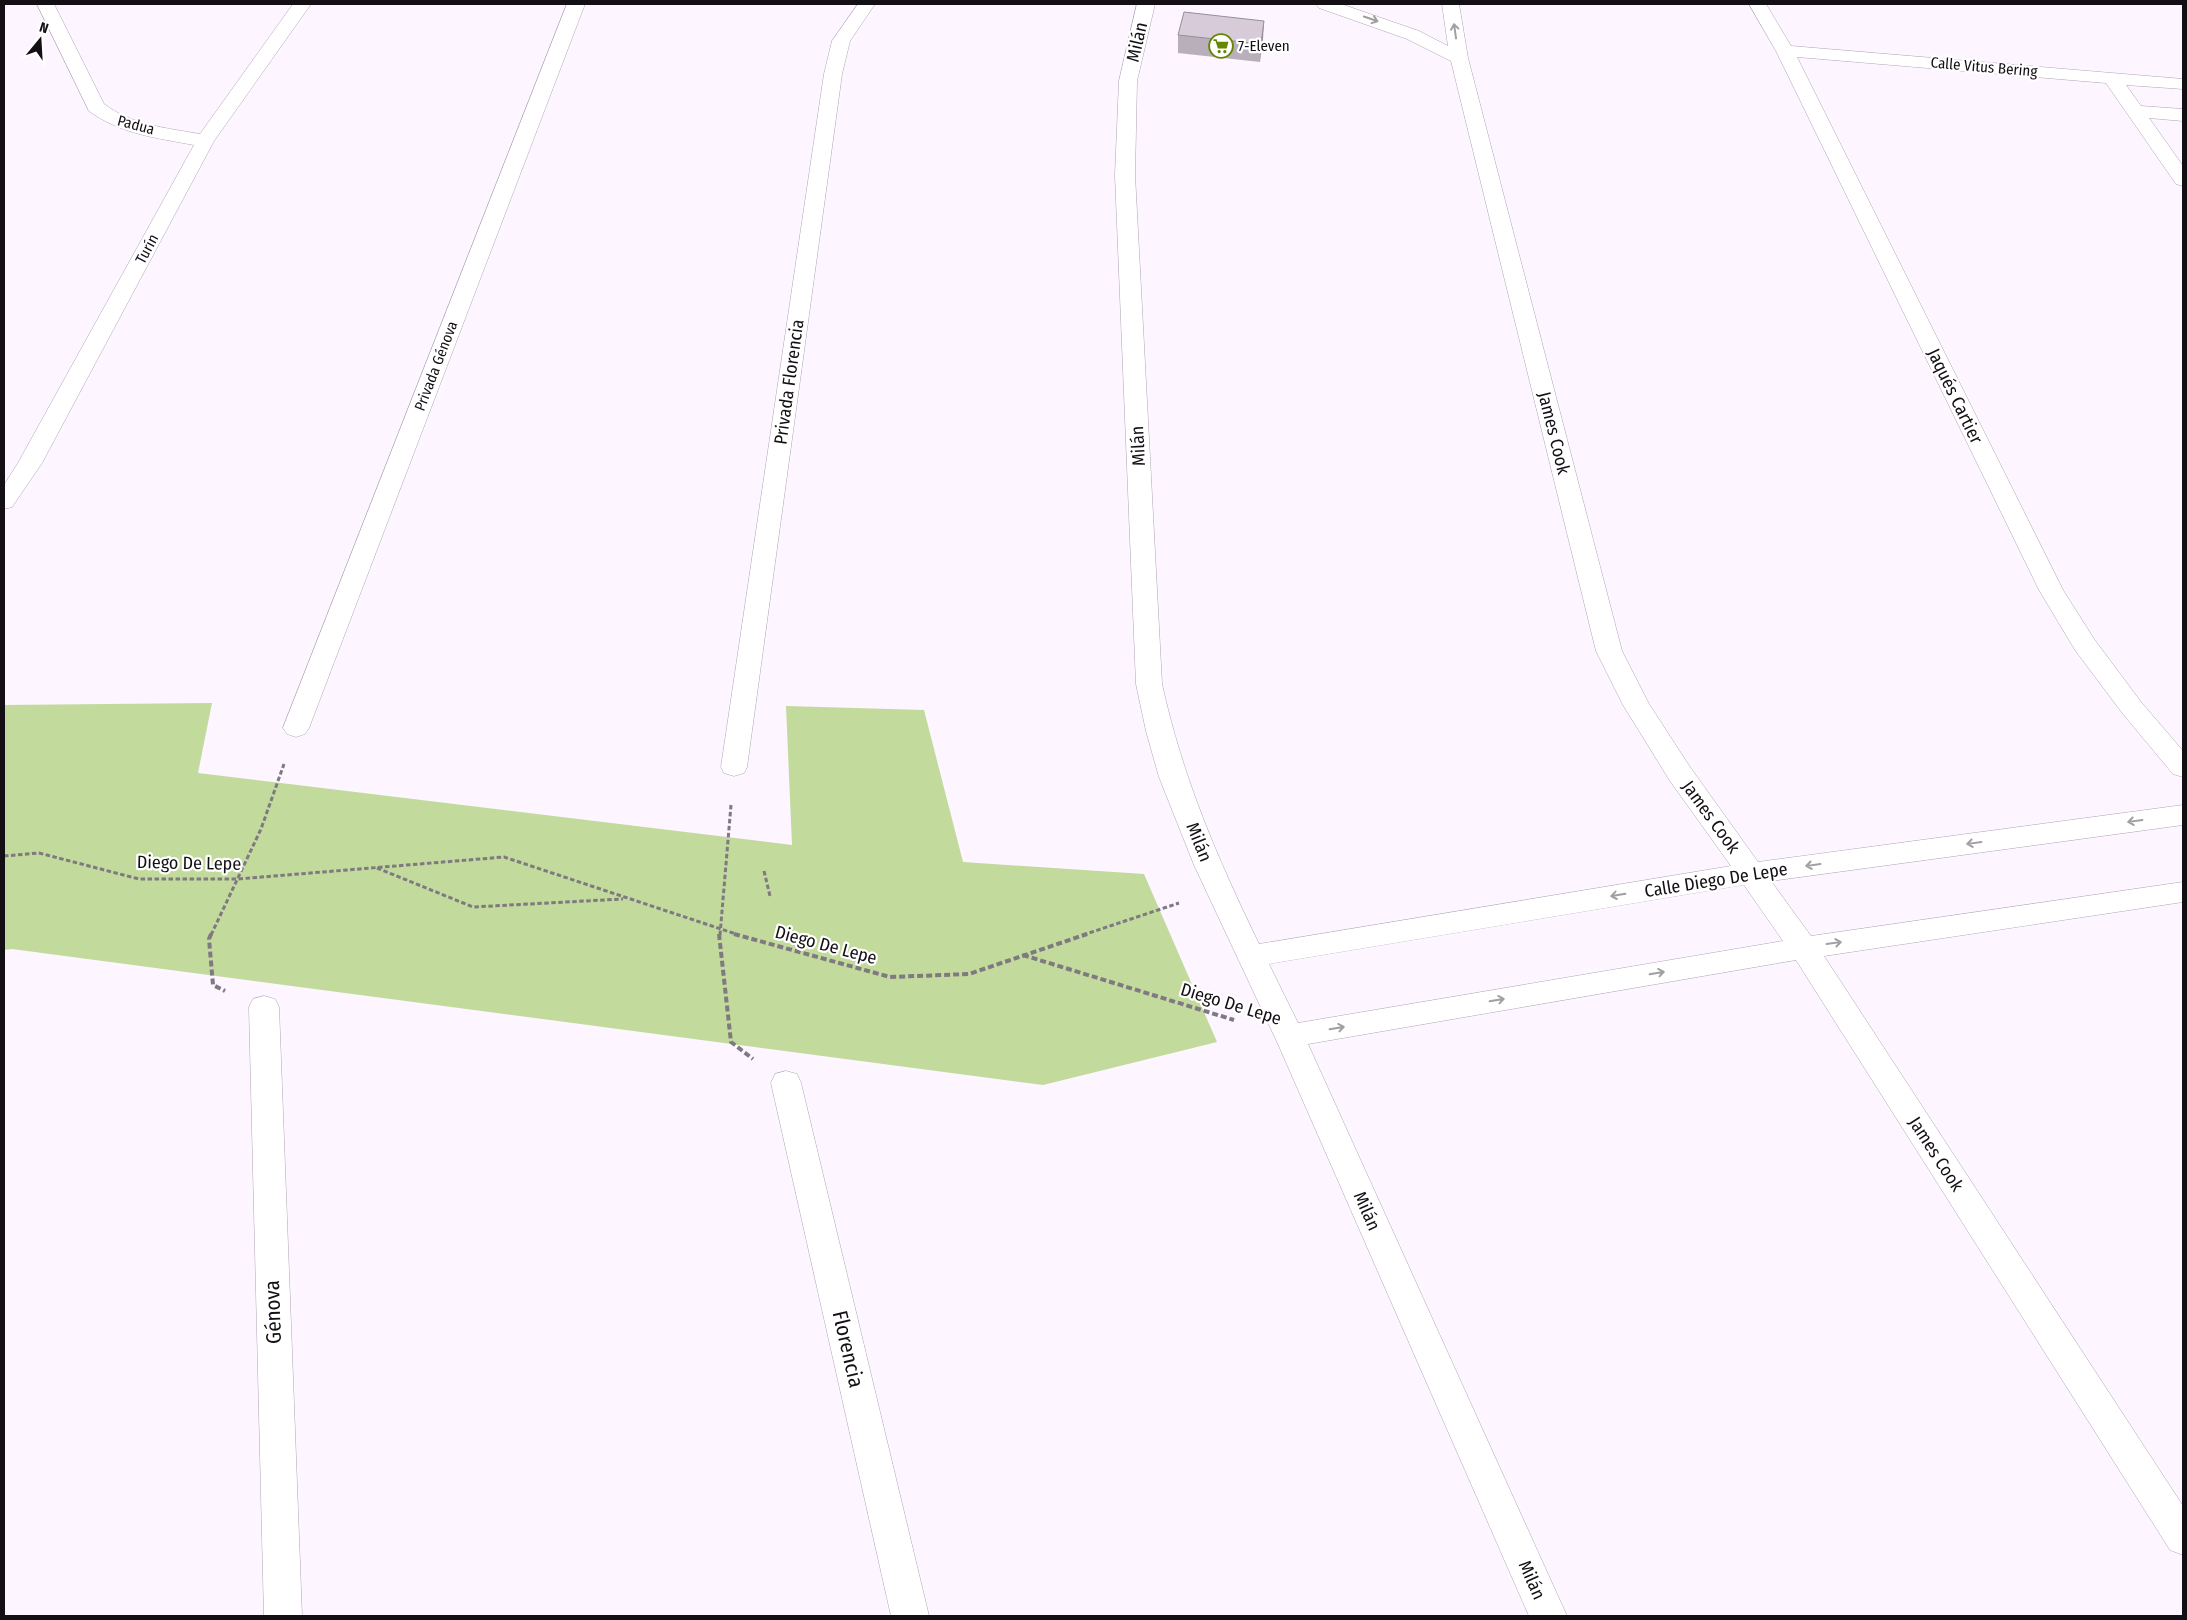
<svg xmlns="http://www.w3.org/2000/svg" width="2187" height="1620" font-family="'Fira Sans Condensed',sans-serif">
<rect width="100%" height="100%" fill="#fdf5ff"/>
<path fill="#c2da9b" d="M212,703l-14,70 594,72 -6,-139 138,4 39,152 181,12 73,168 -174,43 -1031,-136 -8,1v-245z"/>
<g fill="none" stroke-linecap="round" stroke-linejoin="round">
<g stroke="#b0a4b3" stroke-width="1">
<g id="minor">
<path d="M37,4h17l50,100c28,21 62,24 96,30l93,-130h18l-97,137 -172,322 -30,44 -8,2v-24l14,-22 176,-318c-37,-7 -74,-11 -105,-34z"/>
<path d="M567,4h18l-276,724 -4,6 -9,3 -9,-3 -4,-6z"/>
<path d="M858,4h17l-25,37 -8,33 -95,693 -3,6 -10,3 -10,-3 -3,-6 103,-693 8,-33z"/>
<path d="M1137,4h18l-18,77 -2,94 27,509c21,95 55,173 97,260l472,-78 -61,-85 -47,-76 -27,-54 -145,-590 -44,-22 -88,-31 -3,-4h25l78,27 29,15 -6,-42h17l9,54 154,593 27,53 41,63 68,95 425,-57v20l-412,56 40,55 372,-54v20l-359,54 359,550v49l-13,-5 -374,-590 -488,84 259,572h-38l-251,-572 -84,-179 -35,-88 -13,-46 -10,-47 -21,-509 4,-94zM1744,885l39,56 -485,82 -29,-59z"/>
<path d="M1749,4h17l25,42 392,33v10l-57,-4 15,21 42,3v12l-34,-3 34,48v20l-7,-2 -70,-101 -309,-26 266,533 31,49 47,63 42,49v26l-10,-3 -50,-60 -48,-64 -36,-60 -263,-539z"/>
<path d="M264,996l11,3 4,8 23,609h-38l-15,-609 4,-8z"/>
<path d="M786,1071l11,3 4,9 128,533h-38l-120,-533 4,-9z"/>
</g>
</g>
<g stroke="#7f7981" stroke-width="3" stroke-dasharray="4.5 2.5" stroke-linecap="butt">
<path d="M4,856l35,-3 100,26h99l266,-22 235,78"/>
<path d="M377,868l96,39 150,-8"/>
<path d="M764,871l6,25"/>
<path d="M211,935l50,-106 23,-65"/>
<path d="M720,935l11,-130"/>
<path d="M1083,935l96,-32"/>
</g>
<g stroke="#7f7981" stroke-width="4" stroke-dasharray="6 3" stroke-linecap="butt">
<path d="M211,934l-2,5 4,46 12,6"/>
<path d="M719,934l12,108 22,17"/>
<path d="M734,934l156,43 79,-3 118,-40"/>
<path d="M1023,955l211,65"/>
</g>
<use href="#minor" fill="#fff" fill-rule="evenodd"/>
</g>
<path fill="#b9afbb" d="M1264,21l-4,41 -82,-9v-18z"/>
<path fill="#968e99" d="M1264,21l-1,18 -3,23 1,-18z"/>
<path fill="#d7cbda" stroke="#968e99" d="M1184,12l80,9 -3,23 -83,-9z"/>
<defs><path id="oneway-shaft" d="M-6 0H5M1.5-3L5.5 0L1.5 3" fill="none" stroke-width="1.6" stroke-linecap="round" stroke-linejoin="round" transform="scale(1.25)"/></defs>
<g stroke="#a19fa1">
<use href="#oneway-shaft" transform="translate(1371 19) rotate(19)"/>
<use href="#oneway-shaft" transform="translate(1455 31) rotate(-98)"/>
<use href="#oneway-shaft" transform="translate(2135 821) rotate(172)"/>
<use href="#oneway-shaft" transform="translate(1974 843) rotate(172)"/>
<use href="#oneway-shaft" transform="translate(1813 865) rotate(172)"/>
<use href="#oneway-shaft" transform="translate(1618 895) rotate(171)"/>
<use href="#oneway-shaft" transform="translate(1834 943) rotate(-8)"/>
<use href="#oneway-shaft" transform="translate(1657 973) rotate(-10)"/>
<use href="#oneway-shaft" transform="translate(1497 1000) rotate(-10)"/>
<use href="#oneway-shaft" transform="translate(1337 1028) rotate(-10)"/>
</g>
<defs>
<g id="supermarket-ring" transform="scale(1.25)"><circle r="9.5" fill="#fff" stroke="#648603" stroke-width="1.5"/><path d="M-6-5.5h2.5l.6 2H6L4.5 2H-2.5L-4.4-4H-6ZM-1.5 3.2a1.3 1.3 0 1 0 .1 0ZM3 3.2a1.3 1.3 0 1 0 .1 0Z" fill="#648603"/></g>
</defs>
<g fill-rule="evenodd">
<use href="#supermarket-ring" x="1221" y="46"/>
</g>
<g text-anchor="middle" stroke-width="4.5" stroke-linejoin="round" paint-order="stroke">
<g font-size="15" fill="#130f14" stroke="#fff" text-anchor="start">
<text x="1238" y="51">7-Eleven</text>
</g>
<g font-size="15" fill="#130f14" stroke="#fff">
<text transform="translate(1984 67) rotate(5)" y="5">Calle Vitus Bering</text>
<text transform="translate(136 125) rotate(15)" y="5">Padua</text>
<text transform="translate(147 249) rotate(-62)" y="5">Turín</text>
<text transform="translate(436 366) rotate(-69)" y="5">Privada Génova</text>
</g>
<g font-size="18" fill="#130f14" stroke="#fff">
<text transform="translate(1137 42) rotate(-77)" y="6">Milán</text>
<text transform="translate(789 382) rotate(-82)" y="6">Privada Florencia</text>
<text transform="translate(1955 396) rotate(64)" y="6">Jaqués Cartier</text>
<text transform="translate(1554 433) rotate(76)" y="6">James Cook</text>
<text transform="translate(1138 446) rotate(-93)" y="6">Milán</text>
<text transform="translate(1711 817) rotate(54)" y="6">James Cook</text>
<text transform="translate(1199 842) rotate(68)" y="6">Milán</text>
<text transform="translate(189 863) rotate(1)" y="6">Diego De Lepe</text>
<text transform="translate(1716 880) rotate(-9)" y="6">Calle Diego De Lepe</text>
<text transform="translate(826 945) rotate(15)" y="6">Diego De Lepe</text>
<text transform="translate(1231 1004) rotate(17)" y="6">Diego De Lepe</text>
<text transform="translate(1936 1154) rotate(57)" y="6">James Cook</text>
<text transform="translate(1367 1211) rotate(66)" y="6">Milán</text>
<text transform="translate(1532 1580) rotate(66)" y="6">Milán</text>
</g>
<g font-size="21" fill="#130f14" stroke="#fff">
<text transform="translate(273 1312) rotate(-92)" y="7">Génova</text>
<text transform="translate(848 1349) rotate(77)" y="7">Florencia</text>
</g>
</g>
<rect width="2187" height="1620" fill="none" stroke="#130f14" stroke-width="10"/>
<g transform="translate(40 40) rotate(18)" stroke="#ffffff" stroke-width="4" paint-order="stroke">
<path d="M0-4L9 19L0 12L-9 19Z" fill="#130f14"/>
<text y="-8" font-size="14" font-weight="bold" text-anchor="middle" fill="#130f14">N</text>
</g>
</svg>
